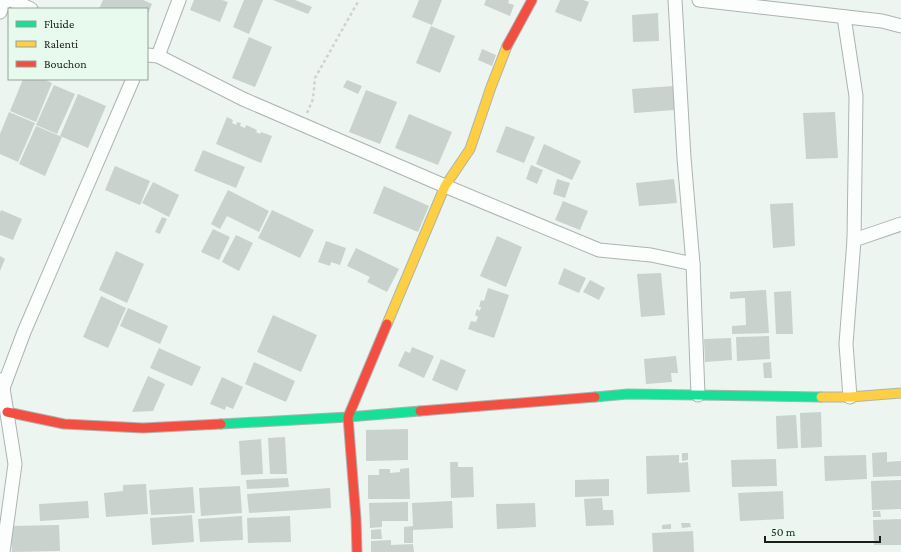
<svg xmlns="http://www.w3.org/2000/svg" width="901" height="552" font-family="'Crimson Pro',serif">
<rect width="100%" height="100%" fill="#ecf5ef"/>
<g fill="#cad2cd">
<path d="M103,0h40l9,4 -5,12v-7h-48z"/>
<path d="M194,0h28l6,2 -8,20 -30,-12z"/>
<path d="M244,0h19l-14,34 -16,-7z"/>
<path d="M273,0h22l17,7 -4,7z"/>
<path d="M419,0h23l-10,25 -20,-8z"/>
<path d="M486,0h23l-1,3 6,2 -4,11 -26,-11z"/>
<path d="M560,0h23l6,2 -8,20 -26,-10z"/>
<path d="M658,13l1,28 -26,1 -1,-27z"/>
<path d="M431,26l24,10 -15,37 -24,-10z"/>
<path d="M249,37l23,10 -17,40 -23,-9z"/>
<path d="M482,49l14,6 -4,11 -14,-6z"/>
<path d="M23,79h21l8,4 -16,39 -26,-11z"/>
<path d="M347,80l15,6 -4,8 -15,-7z"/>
<path d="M54,85l21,9 -18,40 -21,-9z"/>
<path d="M673,86l2,24 -41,3 -2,-24z"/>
<path d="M366,90l31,12 -17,42 -31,-12z"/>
<path d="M78,94l28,12 -18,42 -28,-12z"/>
<path d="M9,112l26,11 -17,39 -18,-8v-20z"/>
<path d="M835,112l3,46 -32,1 -3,-46z"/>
<path d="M409,114l43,18 -14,33 -43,-17z"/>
<path d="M227,117l6,3 -1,3 4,2 1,-3 4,1 -1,3 5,2 1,-3 11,5 -1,2 4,2 1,-2 11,4 -11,27 -45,-19z"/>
<path d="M36,126l26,11 -17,39 -26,-12z"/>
<path d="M506,126l29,11 -11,26 -28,-11z"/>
<path d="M544,144l37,17 -9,19 -36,-16z"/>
<path d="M203,150l42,17 -9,21 -42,-17z"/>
<path d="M531,165l12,5 -6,14 -11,-5z"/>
<path d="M115,166l35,15 -10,24 -35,-15z"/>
<path d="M557,179l13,4 -5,15 -12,-4z"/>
<path d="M674,179l3,24 -38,3 -3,-23z"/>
<path d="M153,182l26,13 -10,22 -27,-14z"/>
<path d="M384,186l45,20 -11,26 -45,-19z"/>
<path d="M228,190l41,21 -10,21 -32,-16 -7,13 -9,-5z"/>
<path d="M563,201l25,10 -8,19 -25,-10z"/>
<path d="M793,203l2,43 -22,2 -3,-44z"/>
<path d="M1,210l21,9 -9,21 -13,-5v-22z"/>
<path d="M272,210l42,20 -14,28 -42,-20z"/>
<path d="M162,217l5,2 -7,15 -5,-2z"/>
<path d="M213,229l17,8 -11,23 -18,-8z"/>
<path d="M236,235l17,8 -14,28 -17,-9z"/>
<path d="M497,236l25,11 -16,40 -26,-11z"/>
<path d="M326,241l20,7 -6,17 -9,-3 -1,4 -12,-4z"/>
<path d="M356,248l43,21 -12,23 -20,-10 3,-5 -23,-11z"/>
<path d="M116,251l28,13 -17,39 -28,-13z"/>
<path d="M0,256l5,3 -5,12z"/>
<path d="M564,268l22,10 -7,15 -21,-9z"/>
<path d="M661,273l4,42 -24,2 -4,-43z"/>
<path d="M590,280l15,8 -6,12 -16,-8z"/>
<path d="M488,288l21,7 -15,43 -26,-9 3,-8 5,1 2,-5 -3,-2 2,-6 3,2 1,-4h-2l2,-7 3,1z"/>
<path d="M766,290l3,43 -37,1v-8l14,-1 -1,-27 -15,1v-7z"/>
<path d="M791,291l2,43h-17l-2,-42z"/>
<path d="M101,296l25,12 -18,40 -25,-11z"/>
<path d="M128,308l40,18 -8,18 -40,-18z"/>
<path d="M273,315l44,20 -16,37 -44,-20z"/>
<path d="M769,336l1,23 -33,2 -1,-24z"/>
<path d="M731,338l1,22 -27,2 -1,-23z"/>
<path d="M412,347l22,9 -10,22 -26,-12 7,-15 5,2z"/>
<path d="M159,348l42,19 -9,19 -42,-18z"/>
<path d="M676,356l2,17h-7l1,9 -26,2 -2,-25z"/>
<path d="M441,359l25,11 -9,21 -25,-11z"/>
<path d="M254,362l41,19 -9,21 -41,-18z"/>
<path d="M771,362l1,16h-8l-1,-15z"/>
<path d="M148,376l17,8 -12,27 -21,1z"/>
<path d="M222,377l21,10 -10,22 -7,-3 -1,4 -15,-6z"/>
<path d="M821,412l1,35 -21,1 -1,-35z"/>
<path d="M796,415l2,33 -21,1 -1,-33z"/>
<path d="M408,429v31l-42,1v-31z"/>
<path d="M285,437l2,37h-17l-2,-36z"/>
<path d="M261,439l2,35 -22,1 -2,-34z"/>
<path d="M887,452v10l14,-1v15l-28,1 -1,-24z"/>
<path d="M682,453h6v7l-6,1z"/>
<path d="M679,455v8l9,-1 2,30 -43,2 -1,-38z"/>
<path d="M866,455l1,24 -42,2 -1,-25z"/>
<path d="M776,459l1,27 -45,1 -1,-27z"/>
<path d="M450,462h8v5h15l1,30 -23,1z"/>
<path d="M409,468l1,31h-42v-24h11v-6h11v4l10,-1v-3z"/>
<path d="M288,478l1,9 -42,2 -1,-9z"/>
<path d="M609,479v17l-34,1v-17z"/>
<path d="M901,480v29l-29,1 -1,-29z"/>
<path d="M146,484l2,30 -42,3 -2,-24 19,-2v-6z"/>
<path d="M240,486l2,27 -41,3 -2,-28z"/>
<path d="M193,487l2,26 -44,2 -2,-25z"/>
<path d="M330,488l1,20 -82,5 -2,-19z"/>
<path d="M783,491l1,28 -44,2 -2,-28z"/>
<path d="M602,498l1,12h10l1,15 -28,1 -2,-27z"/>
<path d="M88,501l1,17 -49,3 -1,-17z"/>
<path d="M452,501l1,27 -40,2v13h-9v-16l9,-1 -1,-23z"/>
<path d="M408,502v19h-26v6l-12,1 -1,-25z"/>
<path d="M535,503l1,24 -39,2 -1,-25z"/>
<path d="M873,511h7l1,6h-8z"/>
<path d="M192,515l2,27 -42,3 -2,-27z"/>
<path d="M242,516l1,24 -43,2 -2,-23z"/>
<path d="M290,516l1,26 -43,1 -1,-25z"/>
<path d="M901,519v26h-27l-1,-25z"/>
<path d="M681,523h9l1,4 -9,1z"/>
<path d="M671,524v5h-9v-4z"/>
<path d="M59,525l1,26 -48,1 -1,-26z"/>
<path d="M381,529l1,10h-11v-9z"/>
<path d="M693,531l1,21h-41l-1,-19z"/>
<path d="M391,540v5l22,-1 1,8h-43v-11z"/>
</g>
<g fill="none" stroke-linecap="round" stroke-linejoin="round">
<g stroke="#adb4b0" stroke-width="15">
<g id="street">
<path d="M11,0l20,9"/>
<path d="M675,0l9,158 9,106 5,131"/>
<path d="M699,0l183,21 19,5"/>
<path d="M0,12l5,-12"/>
<path d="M844,17l12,79 -2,144 -8,104 4,53"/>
<path d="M147,55l11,1 85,43 202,87 154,64 52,5 42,9"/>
<path d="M158,56l21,-56"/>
<path d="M854,240l47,-16"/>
<path d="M1,380l2,8 12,76 -12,88"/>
<path d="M3,388l21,-56 109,-253"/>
</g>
</g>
<g stroke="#adb4b0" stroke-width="11">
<g id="fast">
<path d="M595,397l33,-3 193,3"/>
<path d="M221,424l127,-7 72,-6"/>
</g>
</g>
<g stroke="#adb4b0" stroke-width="11">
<g id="slow">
<path d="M387,324l58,-138 25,-37 21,-62 16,-41"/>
<path d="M821,397h29l51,-4"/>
</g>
</g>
<g stroke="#adb4b0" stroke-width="11">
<g id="jam">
<path d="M507,46l25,-46"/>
<path d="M420,411l175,-14"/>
<path d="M7,412l57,12 79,4 78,-4"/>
<path d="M357,552l-1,-33 -8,-102 39,-93"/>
</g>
</g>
<path stroke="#cfd2d0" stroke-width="2.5" stroke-dasharray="3 3" stroke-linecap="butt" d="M307,113l6,-14 2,-21 44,-78"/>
<use href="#street" stroke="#fcfefd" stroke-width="13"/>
<use href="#fast" stroke="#16e098" stroke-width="9"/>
<use href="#slow" stroke="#ffcf43" stroke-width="9"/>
<use href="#jam" stroke="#f24e42" stroke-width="9"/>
</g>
<rect x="8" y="8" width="140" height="72" fill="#e8f9ee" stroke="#95a199"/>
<rect x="16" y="21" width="20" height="6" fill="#16e098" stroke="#95a199"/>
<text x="44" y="28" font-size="12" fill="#181e1a">Fluide</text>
<rect x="16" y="41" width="20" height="6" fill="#ffcf43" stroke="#95a199"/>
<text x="44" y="48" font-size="12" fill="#181e1a">Ralenti</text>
<rect x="16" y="61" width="20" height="6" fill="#f24e42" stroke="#95a199"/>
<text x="44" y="68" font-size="12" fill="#181e1a">Bouchon</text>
<path d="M765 536v6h115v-6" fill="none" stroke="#181e1a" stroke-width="2"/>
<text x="771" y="536" font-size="12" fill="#181e1a" stroke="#e8f9ee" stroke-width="3" paint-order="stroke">50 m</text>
</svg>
